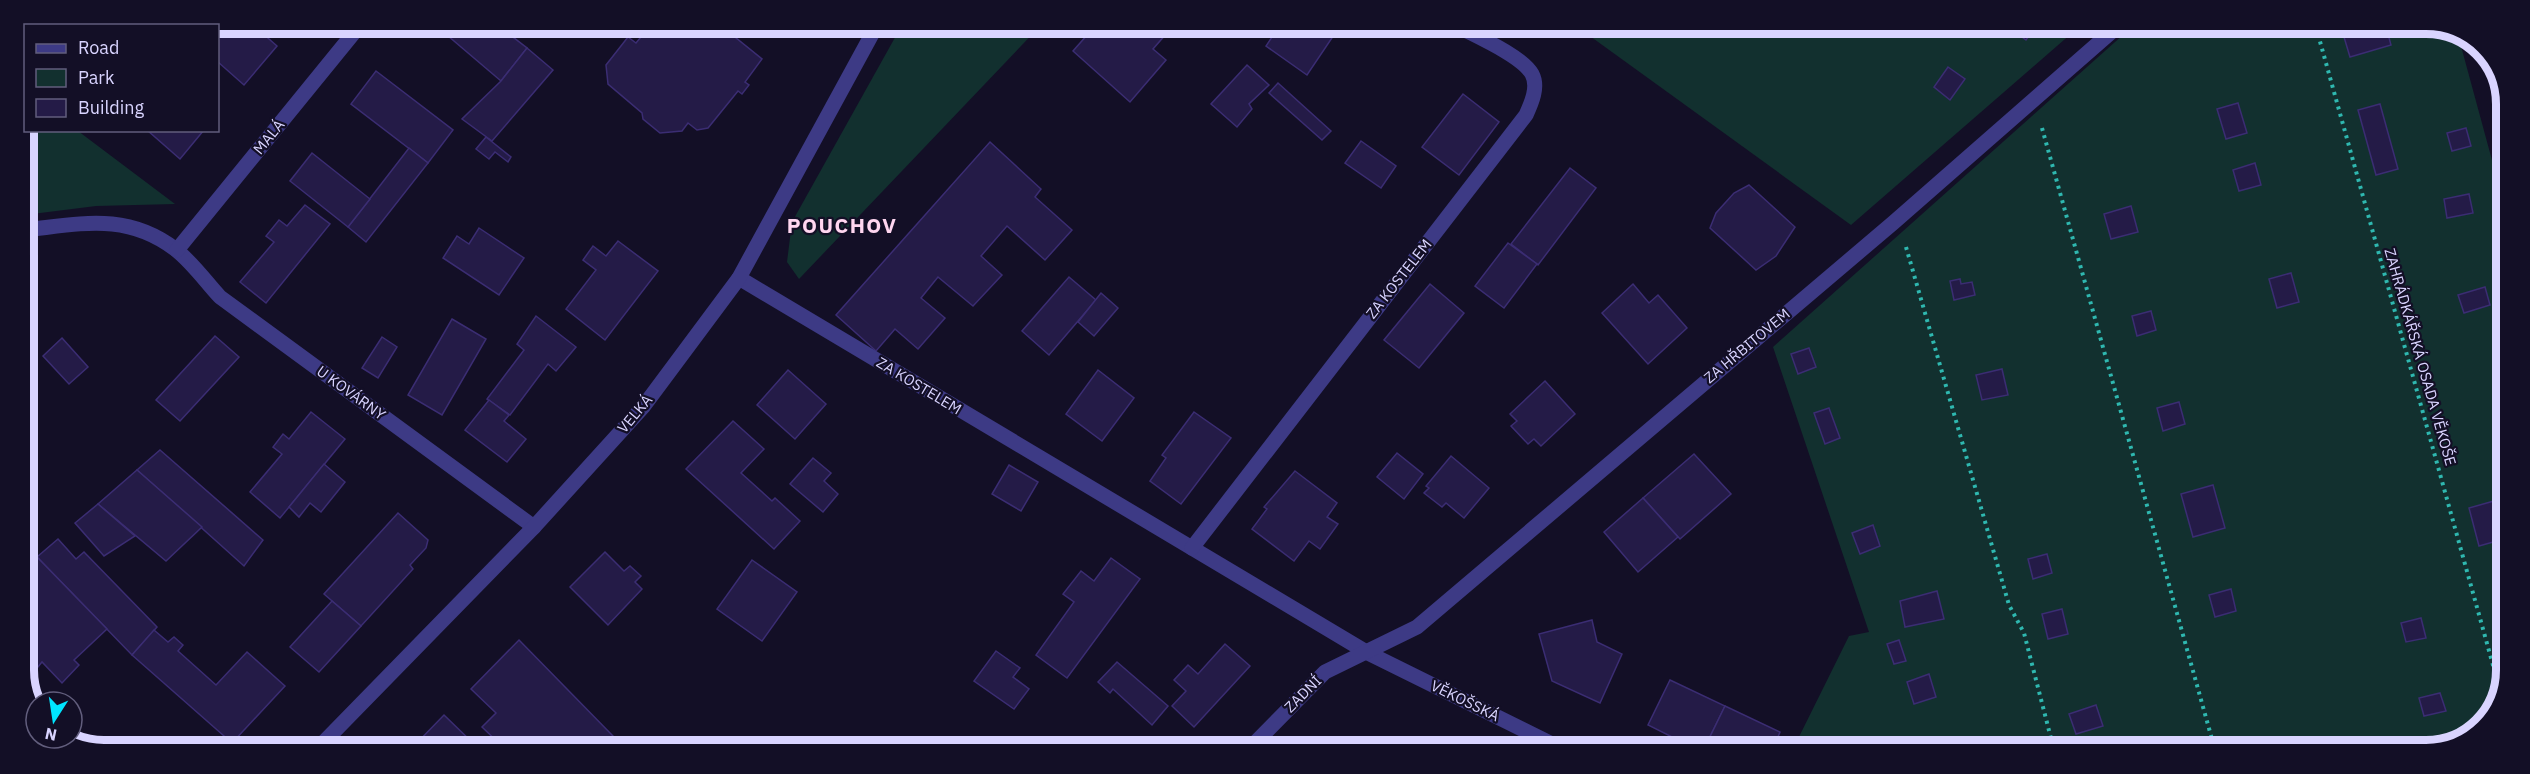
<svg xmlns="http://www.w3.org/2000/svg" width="2530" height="774" font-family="'IBM Plex Sans',sans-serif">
<rect width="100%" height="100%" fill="#130f26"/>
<g fill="#12302f">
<path d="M902,25h139l-242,254 -12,-17 5,-40z"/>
<path d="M1576,26h504l-229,199z"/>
<path d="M2133,26l313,1 12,8 47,173 -2,482 -29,43 -49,17 -632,-1 56,-113 20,-4 -96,-285z"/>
<path d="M25,101l1,29 52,1 97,73 -79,2 -72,9z"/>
</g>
<g fill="#241b47" stroke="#3b2d73" stroke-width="1.5">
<path d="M215,24h37l25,22 -33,39 -26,-23z"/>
<path d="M434,24h62l31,24 -26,33z"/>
<path d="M651,25h69l42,34 -17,23 4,3 -7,9 -4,-3 -30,37 -11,2 -9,-7 -6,8 -22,2 -17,-14 -1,-6 -34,-29 -2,-19 22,-28 8,6z"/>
<path d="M1096,25h78l-21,24 13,11 -36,42 -57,-51z"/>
<path d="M1280,25l60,1 -33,49 -41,-29z"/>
<path d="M2007,26h29l-10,14z"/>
<path d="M2341,27h45l5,18 -41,12z"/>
<path d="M527,48l26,22 -61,71 -30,-22 39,-38z"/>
<path d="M1247,65l22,20 -20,19 3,5 -15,18 -26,-23z"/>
<path d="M1948,67l17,12 -15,21 -16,-13z"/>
<path d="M376,71l77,59 -25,33 -77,-59z"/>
<path d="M1278,83l53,48 -9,9 -53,-47z"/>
<path d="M1463,94l36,28 -40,53 -37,-28z"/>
<path d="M2238,103l9,30 -21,6 -9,-30z"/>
<path d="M2380,104l18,65 -22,6 -18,-65z"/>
<path d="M2466,128l5,18 -19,5 -5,-18z"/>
<path d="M147,130h57l-24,29z"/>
<path d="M486,137l25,20 -3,5 -13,-10 -6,7 -13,-10z"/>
<path d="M1361,141l35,25 -15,22 -36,-25z"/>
<path d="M990,142l51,47 -6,8 37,33 -27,30 -38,-34 -26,30 21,19 -29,31 -35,-29 -17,21 24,20 -27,31 -23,-20 -19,22 -40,-36z"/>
<path d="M409,148l19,15 -62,79 -18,-15z"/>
<path d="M312,153l58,46 -22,28 -58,-46z"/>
<path d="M2255,163l6,22 -22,6 -6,-21z"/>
<path d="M1570,168l26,20 -58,77 -27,-21z"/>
<path d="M1749,185l46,42 -19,29 -20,14 -46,-42 6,-15 18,-20z"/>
<path d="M2469,194l4,19 -26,5 -3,-19z"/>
<path d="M305,205l25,19 -64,79 -26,-21 34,-40 -8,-6 13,-16 8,6z"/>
<path d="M2131,206l7,26 -27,7 -7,-25z"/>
<path d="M479,228l45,30 -25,37 -56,-37 14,-22 12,8z"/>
<path d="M618,241l40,30 -53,69 -39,-31 30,-39 -13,-10 10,-14 13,10z"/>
<path d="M1508,243l29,21 -33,44 -29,-22z"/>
<path d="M2291,273l8,29 -22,6 -8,-29z"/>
<path d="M1069,277l27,23 -47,55 -27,-24z"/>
<path d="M1960,279l1,5 11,-2 3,13 -21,5 -4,-19z"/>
<path d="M1430,284l34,29 -45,55 -35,-28z"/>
<path d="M1633,284l16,19 9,-8 29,33 -39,36 -46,-51z"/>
<path d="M2485,287l5,18 -26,8 -6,-18z"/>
<path d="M1101,293l17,15 -24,28 -16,-14z"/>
<path d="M2151,311l5,19 -19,6 -5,-20z"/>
<path d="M536,316l40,31 -20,24 -8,-7 -38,51 -23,-16 37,-49 -7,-6z"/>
<path d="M452,319l34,20 -44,76 -34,-20z"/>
<path d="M215,336l24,21 -59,64 -24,-21z"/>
<path d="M382,337l15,10 -19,31 -16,-10z"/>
<path d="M62,338l26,29 -19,17 -26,-28z"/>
<path d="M1809,348l7,19 -18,7 -7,-20z"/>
<path d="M24,356l12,14 -12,10z"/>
<path d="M2002,369l6,26 -26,5 -6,-25z"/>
<path d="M788,370l38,34 -31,35 -38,-34z"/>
<path d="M1098,370l36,28 -32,43 -36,-27z"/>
<path d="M1545,381l30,33 -34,32 -7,-7 -6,5 -17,-18 6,-5 -7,-7z"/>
<path d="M489,400l20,15 -5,6 22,18 -19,23 -42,-32z"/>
<path d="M2179,402l6,22 -22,7 -6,-23z"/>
<path d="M1829,408l11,30 -15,6 -11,-31z"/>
<path d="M311,412l34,27 -65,79 -30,-26 32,-38 -9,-7 10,-13 6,5z"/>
<path d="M1194,412l37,26 -50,66 -31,-23 16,-23 -4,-3z"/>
<path d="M733,421l31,28 -23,24 31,28 3,-3 25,23 -26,28 -88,-80z"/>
<path d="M160,450l103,90 -19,26 -107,-96z"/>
<path d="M1397,453l26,21 -19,25 -27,-22z"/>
<path d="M1694,454l37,40 -51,45 -37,-41z"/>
<path d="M1451,456l38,32 -25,30 -18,-15 -4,4 -18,-14 5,-5 -3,-2z"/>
<path d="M813,458l18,15 -7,8 14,13 -15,18 -33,-28z"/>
<path d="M324,464l21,18 -24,30 -11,-9 -11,14 -10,-10z"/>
<path d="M1009,465l29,17 -17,29 -29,-17z"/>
<path d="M137,470l65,57 -36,34 -68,-57z"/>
<path d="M1295,471l42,32 -10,14 11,7 -18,25 -11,-8 -15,20 -42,-32 15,-20 -3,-2z"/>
<path d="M2213,485l12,43 -32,9 -12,-43z"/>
<path d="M1643,498l35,39 -40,35 -34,-40z"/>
<path d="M2501,499l3,9v31l-25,7 -10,-38z"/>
<path d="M98,504l37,32 -31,20 -29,-33z"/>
<path d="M398,513l30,27 -2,8 -16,17 3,4 -52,57 -37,-32z"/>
<path d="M1873,525l7,21 -20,8 -8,-21z"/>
<path d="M58,539l18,20 8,-7 73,75 -25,28 -95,-98z"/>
<path d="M605,552l19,19 6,-5 11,10 -6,6 7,7 -34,36 -38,-38z"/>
<path d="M2047,554l5,19 -19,6 -5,-20z"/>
<path d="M37,557l70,72 -33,31 5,5 -17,18 -20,-21 -4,5 -14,-14v-85z"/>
<path d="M1111,558l29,21 -73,99 -31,-23 38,-53 -11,-8 18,-23 13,10z"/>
<path d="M752,560l45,32 -35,49 -45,-32z"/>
<path d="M2231,589l5,22 -21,6 -6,-22z"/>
<path d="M1937,591l7,28 -39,8 -5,-26z"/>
<path d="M332,601l29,25 -42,46 -29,-25z"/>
<path d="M2062,609l6,25 -20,5 -6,-25z"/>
<path d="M2421,618l5,20 -20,4 -5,-19z"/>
<path d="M1592,620l5,22 25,12 -22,49 -48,-22 -13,-47z"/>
<path d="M154,630l14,12 6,-5 9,8 -5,6 38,34 31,-33 38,34 -53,57 -100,-88z"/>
<path d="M519,640l94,96 -11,12h-98l-22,-21 14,-14 -25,-24z"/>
<path d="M1899,640l7,21 -12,3 -7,-20z"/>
<path d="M1225,644l25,22 -56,61 -22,-21 14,-15 -12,-11 14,-15 10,9z"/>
<path d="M996,651l24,17 -7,9 16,12 -15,20 -40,-28z"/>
<path d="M1117,662l51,44 -16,19 -39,-36 -3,4 -12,-11z"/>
<path d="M1929,674l7,23 -22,7 -7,-22z"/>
<path d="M1670,680l55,26 -21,43h-8l-48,-24z"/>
<path d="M2440,693l6,18 -22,5 -5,-18z"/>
<path d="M2096,705l7,21 -27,8 -7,-20z"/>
<path d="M1725,706l55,26 -7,17h-69z"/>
<path d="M444,715l34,33h-66z"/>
<path d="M72,727l24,20h-12l-15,-9h3z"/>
</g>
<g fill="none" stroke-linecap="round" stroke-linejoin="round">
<g stroke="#2fb8b0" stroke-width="4" stroke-dasharray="3 4.5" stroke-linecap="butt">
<path d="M2316,27l185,667"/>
<path d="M2042,128l173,622"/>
<path d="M1906,247l103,358 15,28 30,117"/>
</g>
<g stroke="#3d3a85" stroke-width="15">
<path d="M24,230c57,-6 102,-18 151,19 17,13 31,33 45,48l314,230"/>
<path d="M177,250l184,-226"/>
<path d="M739,278l629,375 194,96"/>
<path d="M1192,548l334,-433c5,-11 13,-28 6,-41 -10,-18 -56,-38 -75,-48"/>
<path d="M1249,749l76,-77 92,-45 476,-404 225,-197"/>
</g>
<path stroke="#3d3a85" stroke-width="15" d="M319,747l215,-220 109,-120 96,-129 138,-253"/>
</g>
<g text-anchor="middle" stroke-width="4.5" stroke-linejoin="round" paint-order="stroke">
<g font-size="15" fill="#d9d4ff" stroke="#130f26">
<text transform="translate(269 137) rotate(-51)" y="5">MALÁ</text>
<text transform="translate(1399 279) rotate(-52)" y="5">ZA KOSTELEM</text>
<text transform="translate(1747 346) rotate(-40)" y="5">ZA HŘBITOVEM</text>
<text transform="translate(2420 357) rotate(74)" y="5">ZAHRÁDKÁŘSKÁ OSADA VĚKOŠE</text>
<text transform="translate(919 386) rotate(31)" y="5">ZA KOSTELEM</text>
<text transform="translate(351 393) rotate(36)" y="5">U KOVÁRNY</text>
<text transform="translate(635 414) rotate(-50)" y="5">VELKÁ</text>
<text transform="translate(1303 694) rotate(-45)" y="5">ZADNÍ</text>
<text transform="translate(1465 701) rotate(26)" y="5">VĚKOŠSKÁ</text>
</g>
<g font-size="21" font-weight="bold" letter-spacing="1.5" fill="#ffd6f0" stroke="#130f26">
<text x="842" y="233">POUCHOV</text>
</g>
</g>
<path d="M0 0H2530V774H0ZM104 34H2426A70 70 0 0 1 2496 104V670A70 70 0 0 1 2426 740H104A70 70 0 0 1 34 670V104A70 70 0 0 1 104 34Z" fill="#130f26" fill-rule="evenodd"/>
<path fill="none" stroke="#d9d4ff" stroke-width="8" d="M104 34H2426A70 70 0 0 1 2496 104V670A70 70 0 0 1 2426 740H104A70 70 0 0 1 34 670V104A70 70 0 0 1 104 34Z"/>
<rect x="24" y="24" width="195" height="108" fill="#130f26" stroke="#625e7d" stroke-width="1.5"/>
<rect x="36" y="44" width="30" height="9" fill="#3d3a85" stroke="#625e7d" stroke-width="1.5"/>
<text x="78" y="54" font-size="18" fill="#d9d4ff">Road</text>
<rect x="36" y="69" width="30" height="18" fill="#12302f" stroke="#625e7d" stroke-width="1.5"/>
<text x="78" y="84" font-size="18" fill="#d9d4ff">Park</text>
<rect x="36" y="99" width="30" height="18" fill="#241b47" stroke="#625e7d" stroke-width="1.5"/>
<text x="78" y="114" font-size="18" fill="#d9d4ff">Building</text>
<g transform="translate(54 720) rotate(192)"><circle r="28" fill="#130f26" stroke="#625e7d" stroke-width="1.5"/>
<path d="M0-4.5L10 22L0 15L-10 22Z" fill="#00e5ff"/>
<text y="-9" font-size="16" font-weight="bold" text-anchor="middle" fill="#d9d4ff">N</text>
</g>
</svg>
